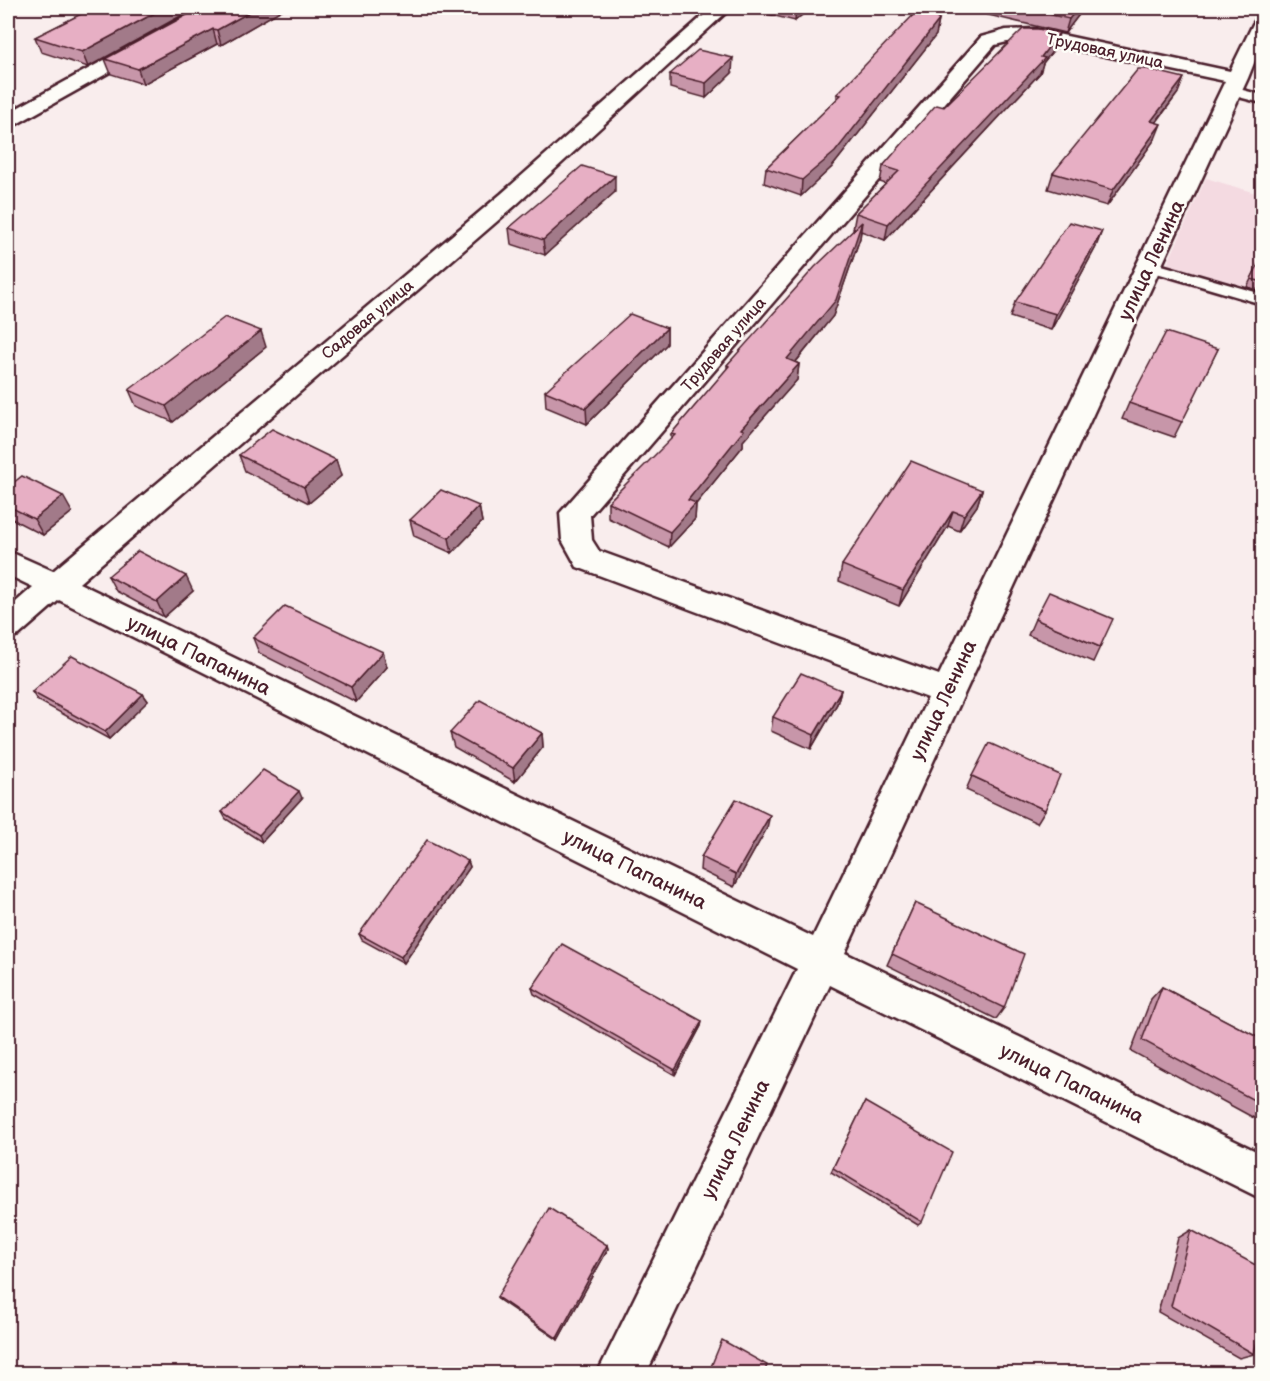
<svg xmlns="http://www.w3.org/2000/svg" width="1270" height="1381" font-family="'Balsamiq Sans',sans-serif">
<rect width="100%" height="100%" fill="#f9eded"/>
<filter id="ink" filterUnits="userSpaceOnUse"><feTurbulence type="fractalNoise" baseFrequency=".0167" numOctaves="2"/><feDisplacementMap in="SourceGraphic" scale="12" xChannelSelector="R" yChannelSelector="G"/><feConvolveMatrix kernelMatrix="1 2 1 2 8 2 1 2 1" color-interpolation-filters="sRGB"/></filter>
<g filter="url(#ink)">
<path fill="#f4dae1" d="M1206,178l56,17v112l-101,-29z"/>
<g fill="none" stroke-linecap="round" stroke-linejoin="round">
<g stroke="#4a1f2b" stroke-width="5">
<g id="service">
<path d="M1231,87l31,8v8l-35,-9 -2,-3 2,-3z"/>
<path d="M1148,261l114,33v10l-119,-35 -3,-3 3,-3z"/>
</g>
</g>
<g stroke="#4a1f2b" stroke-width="5">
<path id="minor" d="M712,8h19l-214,196 -438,379 734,354 115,-239 -351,-131 -15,-27 -2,-27 421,-476 25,-7 28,-1 196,42 23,-47 3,-4 6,-1v24l-14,35 -403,875 417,201v45l-432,-214 -184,389h-49l200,-405 -738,-369 -40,35 -11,3v-29l25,-22 -25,-12v-24l45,20 448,-377zM1034,41l191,40 -286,594 -340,-124 -7,-11 -2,-25 405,-470 12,-3z"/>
</g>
<g stroke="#4a1f2b" stroke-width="5">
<path id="tertiary" d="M199,8h21l-3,4 -202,113 -7,2v-14z"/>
</g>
<use href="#service" fill="#fdfcf7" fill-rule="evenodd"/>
<use href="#minor" fill="#fdfcf7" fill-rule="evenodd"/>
<use href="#tertiary" fill="#fdfcf7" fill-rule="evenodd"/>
</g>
<g fill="#c796a9" stroke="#4a1f2b" stroke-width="1.5">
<path d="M93,8h102l-107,59 -47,-15 -6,-15z"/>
<path d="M200,8h85l-64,37 -4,-1 -74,40 -32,-10 -6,-15z"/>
<path d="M755,8h55l-15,13 -40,-10z"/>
<path d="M986,8h98l-19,25 -81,-19z"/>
<path d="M939,20l-3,15 -104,132 -31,29 -37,-13 2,-15 71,-69v-5z"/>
<path d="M1059,33l-4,15 -12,15 -3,10 -155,167 -24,-9 -1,7 -27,78 -37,46 3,2 -2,16 -54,61v5l-47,58 -1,15 -26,28 -61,-29v-16l63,-62v-6l56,-65v-4l128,-136h-2l3,-16 30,-29 -6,-2 3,-16 61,-59z"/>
<path d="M732,73l-26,25 -36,-10v-14z"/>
<path d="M1178,93l-22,30 -1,16 -48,67 -59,-17 5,-16z"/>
<path d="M615,192l-70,63 -34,-11 -2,-16z"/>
<path d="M1096,247l-45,83 -41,-13 5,-15z"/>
<path d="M1263,255v36l-16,-4z"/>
<path d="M667,328v16l-80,80 -41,-17 -1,-16z"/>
<path d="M266,347l-93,75 -37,-16 -7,-16z"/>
<path d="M1218,349l-44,88 -52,-18 7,-16z"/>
<path d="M239,455l97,5 5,16 -32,27 -64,-32z"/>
<path d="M8,487l64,25 -29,23 -35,-18z"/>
<path d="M982,490l-5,16 -18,25 -11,-5 -49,80 -60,-25 3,-16z"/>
<path d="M479,506l3,16 -30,31 -38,-17 -4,-16z"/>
<path d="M108,576l85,15 -29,26 -48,-26z"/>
<path d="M1035,619l65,28 -7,15 -65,-27z"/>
<path d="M253,638l130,14 4,15 -31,35 -97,-49z"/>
<path d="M841,690l-4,14 -26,45 -40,-18 2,-14z"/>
<path d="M32,692l111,2 5,7 -39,38 -72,-39z"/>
<path d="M450,733h92l1,14 -28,35 -61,-35z"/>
<path d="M972,776l73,34 -8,13 -71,-33z"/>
<path d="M302,798l-40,44 -36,-23 -4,-7z"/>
<path d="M767,828l-33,59 -34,-17 1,-13z"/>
<path d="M468,861l2,6 -66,96 -42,-23 -3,-6z"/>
<path d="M915,903l89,105 -8,11 -109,-54z"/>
<path d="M1162,987l101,53v72l-9,6 -123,-67 20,-52z"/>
<path d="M532,988l170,33 -1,5 -26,49 -141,-81z"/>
<path d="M865,1102l57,120 -4,3 -87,-53z"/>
<path d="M1191,1230l63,124 -15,4 -81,-46 20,-74z"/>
<path d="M607,1245l1,4 -50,91 -59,-40 -2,-3z"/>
</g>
<g fill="#a27a89" stroke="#4a1f2b" stroke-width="1.5">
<path d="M164,8h31l-107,59 -6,-15z"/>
<path d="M257,8h28l-64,37 -4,-15z"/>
<path d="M796,8h14l-15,13z"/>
<path d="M1078,8h6l-19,25 4,-14z"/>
<path d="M939,20l-3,15 -104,132 -31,29 1,-16z"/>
<path d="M213,29l4,15 -74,40 -5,-15z"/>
<path d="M1059,33l-4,15 -12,15 -3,10 -155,167 3,-16 153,-167z"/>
<path d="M733,58l-1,15 -26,25v-15z"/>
<path d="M1184,78l-6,15 -33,43 6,-15z"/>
<path d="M1161,124l-6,15 -48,67 6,-16z"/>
<path d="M615,176v16l-70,63 -2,-15z"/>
<path d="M862,222l-2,16 -27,78 -48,59 2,-16z"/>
<path d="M1102,231l-6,16 -45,83 5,-16z"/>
<path d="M667,328v16l-80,80 -1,-16z"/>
<path d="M261,331l5,16 -93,75 -7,-16z"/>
<path d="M799,364l-2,16 -54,61v5l-47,58 -1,15 -26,28 1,-15 18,-32 53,-71z"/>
<path d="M336,460l5,16 -32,27 -5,-16z"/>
<path d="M982,490l-5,16 -18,25 5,-16z"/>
<path d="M63,496l9,16 -29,23 -9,-16z"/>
<path d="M479,506l3,16 -30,31 -3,-15z"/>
<path d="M953,511l-5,15 -49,80 4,-16z"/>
<path d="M186,576l7,15 -29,26 -7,-15z"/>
<path d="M383,652l4,15 -31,35 -5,-15z"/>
<path d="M841,690l-4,14 -26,45 3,-14z"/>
<path d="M143,694l5,7 -39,38 -4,-7z"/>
<path d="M542,733l1,14 -28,35 -2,-14z"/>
<path d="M299,791l3,7 -40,44 -3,-7z"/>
<path d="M770,815l-3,13 -33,59 2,-13z"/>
<path d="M468,861l2,6 -66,96 -3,-6z"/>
<path d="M702,1021l-1,5 -26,49v-5z"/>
<path d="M607,1245l1,4 -50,91 -1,-2z"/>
</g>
<g fill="#e7afc4" stroke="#4a1f2b" stroke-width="1.5">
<path d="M93,8h71l-82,44 -47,-15z"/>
<path d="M200,8h57l-40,22 -4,-1 -75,40 -33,-10z"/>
<path d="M920,8h4l15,12 -104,132 -33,28 -36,-12 75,-73 -4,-1z"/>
<path d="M1021,8h57l-9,11z"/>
<path d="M1023,29h15l21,4 -18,24 4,1 -157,166 -32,-11 43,-42 -16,-5 51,-59 3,-2 7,2z"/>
<path d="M698,50l35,8 -27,25 -36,-9z"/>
<path d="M1138,69h9l37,9 -33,43 10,3 -48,66 -60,-17z"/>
<path d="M582,166l33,10 -72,64 -34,-12z"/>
<path d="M862,222l-26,78 -49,59 12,5 -58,65 3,1 -56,70 8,3 -26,29 -62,-30 67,-67 -4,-1 58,-68 -2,-1 88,-98z"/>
<path d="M1069,222l33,9 -46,83 -41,-12z"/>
<path d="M1263,255v27l-12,-3z"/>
<path d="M630,314l37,14 -81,80 -41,-17z"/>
<path d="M225,317l36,14 -95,75 -37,-16z"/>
<path d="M1166,332l52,17 -36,73 -53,-19z"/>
<path d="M272,429l64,31 -32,27 -65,-32z"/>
<path d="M911,461l71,29 -18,25 -11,-4 -50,79 -61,-25z"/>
<path d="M22,476l41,20 -29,23 -26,-13v-19z"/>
<path d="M441,490l38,16 -30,32 -39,-18z"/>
<path d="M138,551l48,25 -29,26 -49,-26z"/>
<path d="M1049,592l64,27 -13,28 -65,-28z"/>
<path d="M285,606l98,46 -32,35 -98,-49z"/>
<path d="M72,656l71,38 -38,38 -73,-40z"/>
<path d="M801,673l40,17 -27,45 -41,-18z"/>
<path d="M480,700l62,33 -29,35 -63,-35z"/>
<path d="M989,743l71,32 -15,35 -73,-34z"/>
<path d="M263,770l36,21 -40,44 -37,-23z"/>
<path d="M736,799l34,16 -34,59 -35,-17z"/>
<path d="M427,840l41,21 -67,96 -42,-23z"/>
<path d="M915,903l109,51 -20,54 -112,-54z"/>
<path d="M562,944l140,77 -27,49 -143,-82z"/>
<path d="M1162,987l101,53v65l-121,-65z"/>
<path d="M865,1102l87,50 -30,70 -89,-54z"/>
<path d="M549,1208l58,37 -50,93 -60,-41z"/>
<path d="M1191,1230l72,39v47l-9,38 -83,-48z"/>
<path d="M722,1340l45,25 -3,9h-56z"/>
</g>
</g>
<g text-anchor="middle" stroke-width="5" stroke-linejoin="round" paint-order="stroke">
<g font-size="16" fill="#4a1f2b" stroke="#fdfcf7">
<text transform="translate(1105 50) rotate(12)" y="6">Трудовая улица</text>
<text transform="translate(367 319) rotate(-40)" y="6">Садовая улица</text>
<text transform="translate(723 344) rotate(-49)" y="6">Трудовая улица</text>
</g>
<g font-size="20" fill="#4a1f2b" stroke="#fdfcf7">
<text transform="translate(1151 260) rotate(-65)" y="7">улица Ленина</text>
<text transform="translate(199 655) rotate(26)" y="7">улица Папанина</text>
<text transform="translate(943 700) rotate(-65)" y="7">улица Ленина</text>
<text transform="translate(635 869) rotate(26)" y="7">улица Папанина</text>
<text transform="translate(1072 1083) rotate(26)" y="7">улица Папанина</text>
<text transform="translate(735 1139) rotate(-64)" y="7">улица Ленина</text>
</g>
</g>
<rect width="1270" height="1381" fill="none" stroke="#fdfcf7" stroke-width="30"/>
<rect x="15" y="15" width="1240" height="1351" fill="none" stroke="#4a1f2b" stroke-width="2" filter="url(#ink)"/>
</svg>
